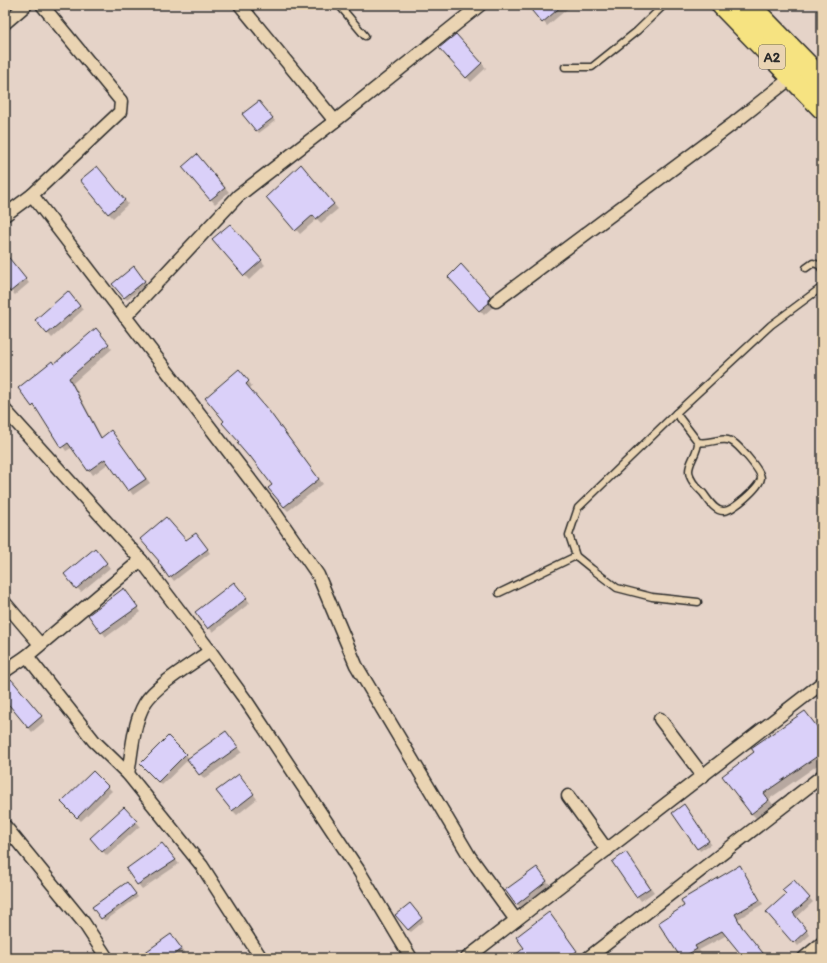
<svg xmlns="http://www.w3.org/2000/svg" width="827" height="963" font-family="Itim,sans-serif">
<rect width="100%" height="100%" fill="#e5d3c8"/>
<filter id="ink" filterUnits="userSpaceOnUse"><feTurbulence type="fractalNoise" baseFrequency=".025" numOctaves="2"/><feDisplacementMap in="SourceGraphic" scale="8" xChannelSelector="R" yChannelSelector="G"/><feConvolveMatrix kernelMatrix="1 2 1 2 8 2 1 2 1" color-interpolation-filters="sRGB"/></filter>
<g filter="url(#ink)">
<g fill="#0003">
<path d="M529,5h43l-25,21z"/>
<path d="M460,39l26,29 -15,14 -31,-34z"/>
<path d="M261,104l14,17 -16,12 -16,-19z"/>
<path d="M201,159l28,33 -14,12 -32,-37z"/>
<path d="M305,170l33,39 -17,14 -4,-4 -17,15 -33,-37z"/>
<path d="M101,172l27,32 -15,14 -5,-5z"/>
<path d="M234,229l31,36 -16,15 -36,-41z"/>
<path d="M5,254l24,29 -14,12 -10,-11z"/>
<path d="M136,270l11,14 -20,16 -13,-16z"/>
<path d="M466,270l28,31 -1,6 -9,8 -35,-38z"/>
<path d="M72,297l11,13 -31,28 -16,-18z"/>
<path d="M100,334l12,15 -39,34 29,55 13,-2 35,47 -17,12 -24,-32 -16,12 -20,-28 -7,4 -28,-41 -5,-4 -14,-18z"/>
<path d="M243,374l9,12 -3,3 24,27 50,68 -35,27 -4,-4 -10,-22 -35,-42z"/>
<path d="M199,538l11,15 -36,28 -15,-19 27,-21z"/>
<path d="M99,554l11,14 -29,24 -4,-4z"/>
<path d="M238,587l12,16 -37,29 -4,-4z"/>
<path d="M124,589l17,23 -35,25 -17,-22z"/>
<path d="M16,685l29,36 -13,11 -27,-33v-13z"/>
<path d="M805,712l17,21v29l-53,37 5,7 -17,13 -6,-6z"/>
<path d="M226,732l16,20 -38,27 -15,-20 -27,26 -21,-21 27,-27 21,21z"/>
<path d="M93,772l19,19 -31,30 -19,-19z"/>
<path d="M243,780l14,19 -20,16 -5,-5z"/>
<path d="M686,808l25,36 -11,7 -27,-38z"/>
<path d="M128,812l12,14 -33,30 -16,-18z"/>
<path d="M5,844l4,7 -4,2z"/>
<path d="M167,849l12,15 -37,25 -4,-5z"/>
<path d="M626,854l28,38 -13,9 -28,-38z"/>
<path d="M740,867l23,37 -25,15 8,14 20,25h-31l6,-5 -14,-18 -28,15 2,3 -8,5h-11l-23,-35z"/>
<path d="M537,868l14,18 -30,22 -4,-4z"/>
<path d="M797,885l16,17 -17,16 14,17 -12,11 -31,-34z"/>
<path d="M129,886l9,11 -33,24 -3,-3z"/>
<path d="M413,907l11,14 -13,11 -3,-2z"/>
<path d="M549,913l31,42 -3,3h-64l13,-9z"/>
<path d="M171,935l15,19 -6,4h-41z"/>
<path d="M217,951l7,7h-14z"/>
<path d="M490,955l3,3h-7z"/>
</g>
<g fill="#dad0f9" stroke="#2b2b2b">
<path d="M527,5h36l-21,18z"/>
<path d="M456,34l26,29 -16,15 -27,-30z"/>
<path d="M259,101l14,17 -17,13 -14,-17z"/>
<path d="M197,154l28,34 -15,12 -28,-33z"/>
<path d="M301,164l33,40 -18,15 -3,-4 -18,16 -29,-34z"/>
<path d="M97,166l28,34 -17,14 -28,-34z"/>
<path d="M230,224l32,36 -18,16 -32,-37z"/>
<path d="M5,253l21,26 -16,13 -5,-7z"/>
<path d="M461,264l29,32 -1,7 -10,8 -31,-34z"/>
<path d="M134,266l11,15 -21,17 -12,-14z"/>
<path d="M68,291l12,15 -33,28 -12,-14z"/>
<path d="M96,328l13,16 -40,34 32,60 10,-8 35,49 -18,12 -23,-32 -17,12 -20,-28 -7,5 -27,-43 -2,2 -14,-19 34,-27 2,3z"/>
<path d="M239,369l10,12 -3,3 23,27 50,68 -35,28 -16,-19 4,-3 -22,-29 -1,1 -12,-14 2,-1 -17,-19 2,-2 -19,-23z"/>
<path d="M166,517l20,23 10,-7 12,16 -39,29 -11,-16 1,-1 -19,-22z"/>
<path d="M95,548l12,15 -31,26 -12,-15z"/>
<path d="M234,582l13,16 -39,31 -13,-17z"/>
<path d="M124,588l14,19 -37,26 -13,-18z"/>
<path d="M11,679l31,37 -14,12 -23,-28v-15z"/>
<path d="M805,711l17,22v20l-58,40 5,7 -18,14 -29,-38 32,-24 -3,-4z"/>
<path d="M226,731l12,16 -39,28 -12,-16z"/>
<path d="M168,736l18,18 -28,28 -18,-18z"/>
<path d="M93,771l15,15 -31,32 -16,-16z"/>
<path d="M239,774l15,20 -22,17 -16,-20z"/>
<path d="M684,804l25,37 -12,8 -25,-36z"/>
<path d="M124,807l13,14 -35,31 -12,-14z"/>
<path d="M162,843l14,17 -39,25 -11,-16z"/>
<path d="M626,852l24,36 -14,9 -24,-35z"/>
<path d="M740,865l20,35 -25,14 7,13 25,31h-23l-22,-27 -27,15 2,3 -16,9 -23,-35 26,-17 -3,-6z"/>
<path d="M537,867l10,14 -31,24 -11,-15z"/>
<path d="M794,880l16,18 -17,15 14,17 -14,13 -27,-31 20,-18 -4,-4z"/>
<path d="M127,882l9,12 -35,25 -9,-12z"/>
<path d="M410,903l12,15 -14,12 -13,-15z"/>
<path d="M549,912l28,39 -10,7h-56l13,-10 -8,-11z"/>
<path d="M171,934l11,15 -12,9h-33z"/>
</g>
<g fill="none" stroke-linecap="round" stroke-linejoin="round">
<g stroke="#2b2b2b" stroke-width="9">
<g id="lane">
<path d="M339,5l26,31"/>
<path d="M565,67h27l45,-36 27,-26"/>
<path d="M806,268l7,-5 6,2 3,4"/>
<path d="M676,413l22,29c12,3 23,-6 33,-1 7,3 30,30 30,37 -1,9 -29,34 -38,33 -9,0 -15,-12 -20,-18 -6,-6 -14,-13 -14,-22 0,-10 9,-18 9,-29"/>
<path d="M499,593l77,-37"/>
<path d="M698,602l-46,-5 -35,-9 -25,-19 -16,-13 -7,-21 9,-27 98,-95 95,-88 51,-38"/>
</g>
</g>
<g stroke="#2b2b2b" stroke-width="15">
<g id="street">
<path d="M240,5l95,116"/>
<path d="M5,23l21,-18"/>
<path d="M32,195l239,312 47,68 38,90 114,192 46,63"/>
<path d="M5,215l27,-20 88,-83 1,-11 -79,-96"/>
<path d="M496,301l238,-178 58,-46"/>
<path d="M125,317l113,-121 97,-75 145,-116"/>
<path d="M5,410l136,150 69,91 37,51 112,169 52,87"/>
<path d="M5,603l34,40"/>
<path d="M27,656l67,85 34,33 74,92 59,92"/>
<path d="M5,671l22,-15 114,-96"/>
<path d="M660,719l43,57"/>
<path d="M128,774c4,-22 5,-51 17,-71 11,-18 47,-39 65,-52"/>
<path d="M568,796l39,54"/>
<path d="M5,826l79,97 23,35"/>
<path d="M467,958l355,-275"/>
<path d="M588,958l234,-182"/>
<path d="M804,958l18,-15"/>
</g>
</g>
<g stroke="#2b2b2b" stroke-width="25">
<g id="highway">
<path d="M723,5l99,102"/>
<path d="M748,5l74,76"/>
</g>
</g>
<use href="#lane" stroke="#ead4b3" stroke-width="6"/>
<use href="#street" stroke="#ead4b3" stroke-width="12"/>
<use href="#highway" stroke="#f6e381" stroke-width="22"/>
</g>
</g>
<g text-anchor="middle" stroke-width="3" stroke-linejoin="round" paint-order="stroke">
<rect fill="#ead4b3" stroke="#645e54" stroke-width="1" x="759" y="45" width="26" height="24" rx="3"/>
<g font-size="14" font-weight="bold" fill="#2b2b2b">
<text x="772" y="62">A2</text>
</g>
</g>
<rect width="827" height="963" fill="none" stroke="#ead4b3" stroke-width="20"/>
<rect x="10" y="10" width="807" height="943" fill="none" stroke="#2b2b2b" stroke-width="1.5" filter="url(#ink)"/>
</svg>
